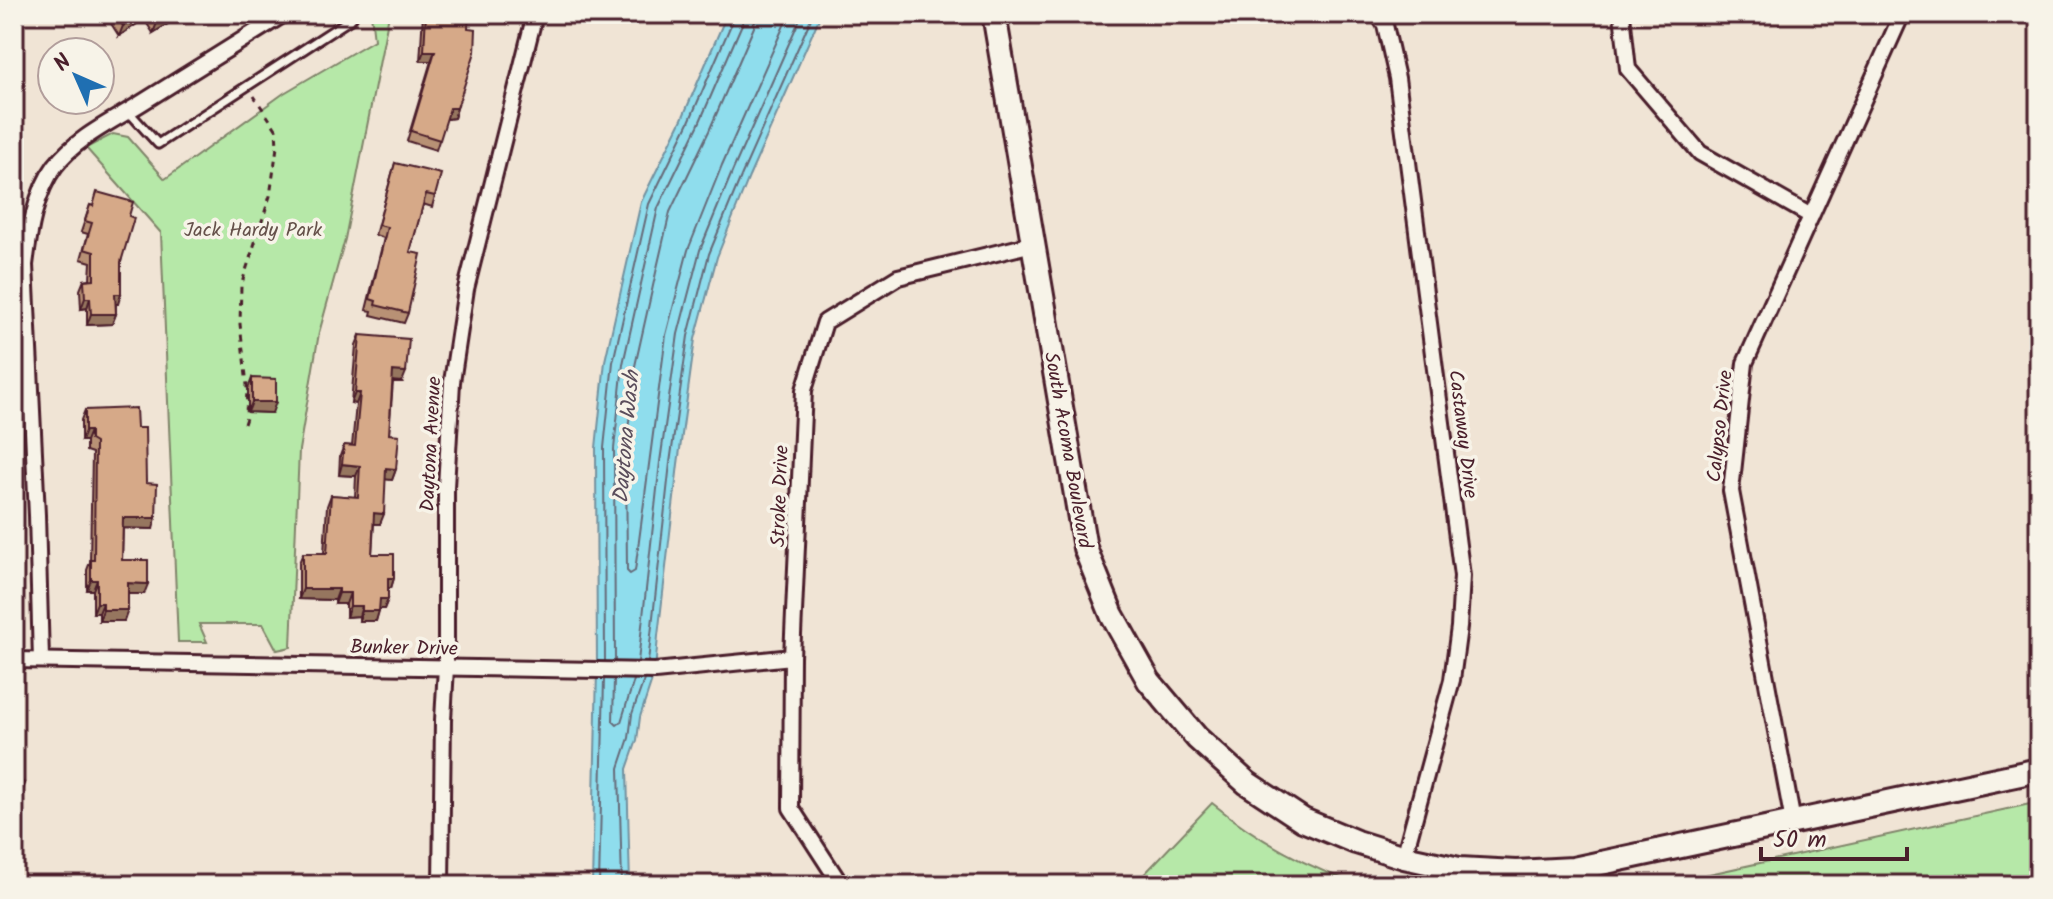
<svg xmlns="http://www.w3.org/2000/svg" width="2053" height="899" font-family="Kalam,sans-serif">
<rect width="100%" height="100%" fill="#f0e4d5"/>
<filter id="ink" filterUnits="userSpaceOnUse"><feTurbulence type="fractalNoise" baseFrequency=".0125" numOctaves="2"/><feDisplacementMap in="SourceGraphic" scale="16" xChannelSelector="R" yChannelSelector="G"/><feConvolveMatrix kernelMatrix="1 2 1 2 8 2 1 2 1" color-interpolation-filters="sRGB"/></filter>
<g filter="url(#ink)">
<g fill="#b6e8a8" stroke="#80846a" stroke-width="2">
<path d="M371,14h18l-44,225 -26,94 -20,117 -8,197 -14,3 -14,-26h-64l8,18h-29l-17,-409 -75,-85 27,-14 15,3 37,42 119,-86 90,-53z"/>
<path d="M2039,802v83h-380z"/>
<path d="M1212,803c43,35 96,66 150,82h-228z"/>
</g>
<path fill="#8fdded" stroke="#73919f" stroke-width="2" d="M727,14h94l-72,163 -32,80 -22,82 -17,125 -20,172 -3,35 -15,46 -3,23 -10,29 3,116h-38l5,-215 -1,-222 9,-87 36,-159 41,-83z"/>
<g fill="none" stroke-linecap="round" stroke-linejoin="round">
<g stroke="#666b79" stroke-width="2">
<path d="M756,14l-2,13 -45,104 -39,81 -13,56 -22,98 -9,83 1,122 3,3 5,-3 31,-236 22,-85 34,-85 67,-151"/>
<path d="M605,661l-1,-213 9,-86 36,-158 40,-82 44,-102 1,-6"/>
<path d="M615,661l-1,-212 9,-85 35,-156 40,-82 44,-102 2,-10"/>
<path d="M638,662l22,-200 18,-128 22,-84 33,-80 69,-156"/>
<path d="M648,662l22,-199 18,-127 21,-82 33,-80 71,-160"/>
<path d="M614,679l-1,42 4,4 4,-3 13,-42"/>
<path d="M599,885l5,-206"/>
<path d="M622,885l-3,-117 10,-30 3,-24 12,-34"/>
</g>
<g stroke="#4a1f2b" stroke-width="13">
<path id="lane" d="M128,111l30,33 194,-126 -2,-4"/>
</g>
<g stroke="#4a1f2b" stroke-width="20">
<g id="street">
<path d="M1378,14l7,11 12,53 65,498 -3,51 -7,53 -48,177"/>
<path d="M1622,14l6,55 72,84 111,63"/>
<path d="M14,660l641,11 137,-14"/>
<path d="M41,660l-4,-145 -12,-250c4,-32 10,-72 30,-99 22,-29 58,-45 88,-64 47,-29 94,-59 141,-88"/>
<path d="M1793,822l-62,-331 14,-128 157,-349"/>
<path d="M441,885l2,-165 3,-53v-180l6,-105 14,-93 69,-275"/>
<path d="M841,885l-50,-77 1,-151 12,-267 21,-68 73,-45 135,-33"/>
</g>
</g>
<g stroke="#4a1f2b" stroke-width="28">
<path id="secondary" d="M994,14l91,534 27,67 37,66 48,57 50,45 56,37 53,22 48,15 55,12 57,3 57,-3 466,-99"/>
</g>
<path stroke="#4a1f2b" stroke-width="3" stroke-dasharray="6 6" stroke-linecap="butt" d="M244,424l2,-6 1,-33 -7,-61 1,-38 29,-90 7,-49 -1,-18 -22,-33"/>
<use href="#lane" stroke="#f7f3e8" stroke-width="7"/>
<use href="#street" stroke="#f7f3e8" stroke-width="14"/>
<use href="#secondary" stroke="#f7f3e8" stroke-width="22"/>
</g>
<g fill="#b89175" stroke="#4a1f2b" stroke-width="2">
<path d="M105,14h79l-31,19 -9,-14 -25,17z"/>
<path d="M423,14h46l-12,94 -3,10 -8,1 -10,31 -29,-9 24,-80h-11z"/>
<path d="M395,163l40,33 -3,11 -9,-3 -13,48 -2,61 -4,10 -33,-8 1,-4 -6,-1 18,-72 -9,-3z"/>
<path d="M90,205l39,11 -8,46 -3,42h-2v10l-4,10 -25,1v-17l-6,1 -1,-19 4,-10 6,-1 1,-17 -10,-3 7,-25 -7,-2z"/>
<path d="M360,335l42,47h-9l-4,52 7,35 -4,11 -7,-1 -5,45h-6l-2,30 22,24 -3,10h-3v11l-4,10h-5l-3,12h-17v-5l-13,1v-13h-11v-4l-36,-1v-36l4,-10h21l3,-47 4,-11 24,2 1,-21 -17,-1 1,-19 4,-11 8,1 4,-42 -5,-1 5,-58z"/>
<path d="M252,378l20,35 -24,-1v-23z"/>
<path d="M85,410l52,18 16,101 -30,-1 -1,32 22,34h-16l-4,27h-25v-8h-6v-23h-6v-20l3,-8 2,-109 -6,-2v-10h-5v-21z"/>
</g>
<g fill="#96765f" stroke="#4a1f2b" stroke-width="2">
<path d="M140,14h6l-2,5 -25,17 4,-10z"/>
<path d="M171,14h13l-31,19 4,-10z"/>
<path d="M424,51h11l-4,10h-11z"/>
<path d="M450,108h7l-3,10 -8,1z"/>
<path d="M115,294h6l-3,10h-6z"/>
<path d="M85,298h5l-3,10 -6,1z"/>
<path d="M91,314h25l-4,10 -25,1z"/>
<path d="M393,371l13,1 -4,10 -12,-1z"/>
<path d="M355,393h5l-4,11 -5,-1z"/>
<path d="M252,402h24l-4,11 -24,-1z"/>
<path d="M85,431h5l-4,10h-5z"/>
<path d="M342,464l18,2 -4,10 -17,-1z"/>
<path d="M386,468l10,1 -4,11 -10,-1z"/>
<path d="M374,513l10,1 -4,10h-9z"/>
<path d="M123,518h33l-3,11 -34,-1z"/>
<path d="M388,578h6l-3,10h-7z"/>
<path d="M91,580h6l-4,10h-6z"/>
<path d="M128,583l20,1 -4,10h-20z"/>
<path d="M303,589h36l-4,11 -36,-1z"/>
<path d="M339,593h11l-4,11h-11z"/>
<path d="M380,599h8l-4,10h-8z"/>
<path d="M97,603h6l-4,10h-6z"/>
<path d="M350,606h12l-3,10 -13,1z"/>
<path d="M103,610h25l-4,11h-25z"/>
<path d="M362,611h17l-3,10h-17z"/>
<path d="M25,784l-7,20 -4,4v-13z"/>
</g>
<g fill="#d6a988" stroke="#4a1f2b" stroke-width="2">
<path d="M116,14h24l-17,12z"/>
<path d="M151,14h20l-14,9z"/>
<path d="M426,14h43l-1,14 8,1 -1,23 -18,56h-7l-10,32 -29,-9 24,-80h-11z"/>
<path d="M395,163l46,11 -6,22 -9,-2 -16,58 11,2 -13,59 -33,-8 1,-4 -6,-2 17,-72 -9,-2z"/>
<path d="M97,192l36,10 -4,14 5,2 -13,44v32h-6l1,20h-25l-1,-16h-5l-1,-18 10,-1v-27l-10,-3 8,-26 -7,-2 5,-16 3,1z"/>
<path d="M360,335l49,4 -3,33 -13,-1 -4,63 10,1 -3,34 -10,-1 -2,46 -10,-1 -2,41h22v24h-6v21h-8l-1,12h-17v-5h-12v-13h-11v-4h-36v-36h24l4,-58 27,2 2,-31 -18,-2 2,-19 11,1 5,-53h-5z"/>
<path d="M252,378l24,1v23h-24z"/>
<path d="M136,408l1,20h8l1,55 11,1 -1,34h-33l-1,42h26v24l-20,-1v27h-25v-7h-6v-23h-6v-20h3l1,-117 -5,-3v-9h-5v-21z"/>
<path d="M14,772l11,12 -11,11z"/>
</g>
</g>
<g text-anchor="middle" stroke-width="7" stroke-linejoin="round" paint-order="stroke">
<g font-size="20" fill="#65514a" stroke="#f7f3e8">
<text x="253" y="236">Jack Hardy Park</text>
</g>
<g font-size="20" fill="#4a1f2b" stroke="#f7f3e8">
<text transform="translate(1719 426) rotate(-84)" y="7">Calypso Drive</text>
<text transform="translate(1464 434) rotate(83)" y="7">Castaway Drive</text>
<text transform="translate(430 444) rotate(-87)" y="7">Daytona Avenue</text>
<text transform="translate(1069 450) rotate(80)" y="7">South Acoma Boulevard</text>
<text transform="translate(779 496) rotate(-88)" y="7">Stroke Drive</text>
<text transform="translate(404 647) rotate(1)" y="7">Bunker Drive</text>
</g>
<g font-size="22" font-style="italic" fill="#5b4e5c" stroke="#f7f3e8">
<text transform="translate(625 437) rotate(-85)" y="8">Daytona Wash</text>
</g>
</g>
<rect width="2053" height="899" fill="none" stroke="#f7f3e8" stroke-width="48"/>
<rect x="24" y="24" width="2005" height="851" fill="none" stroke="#4a1f2b" stroke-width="3" filter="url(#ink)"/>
<g transform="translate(76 76) rotate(315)"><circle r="38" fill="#f7f3e8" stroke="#b29e9c" stroke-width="2"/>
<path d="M0-6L14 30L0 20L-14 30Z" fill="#1f6fb2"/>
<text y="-12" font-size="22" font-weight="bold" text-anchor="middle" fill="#4a1f2b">N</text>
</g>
<path d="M1761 847v12h146v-12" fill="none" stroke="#4a1f2b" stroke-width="4"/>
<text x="1773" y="847" font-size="24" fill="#4a1f2b" stroke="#f7f3e8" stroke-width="6" paint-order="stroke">50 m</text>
</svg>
